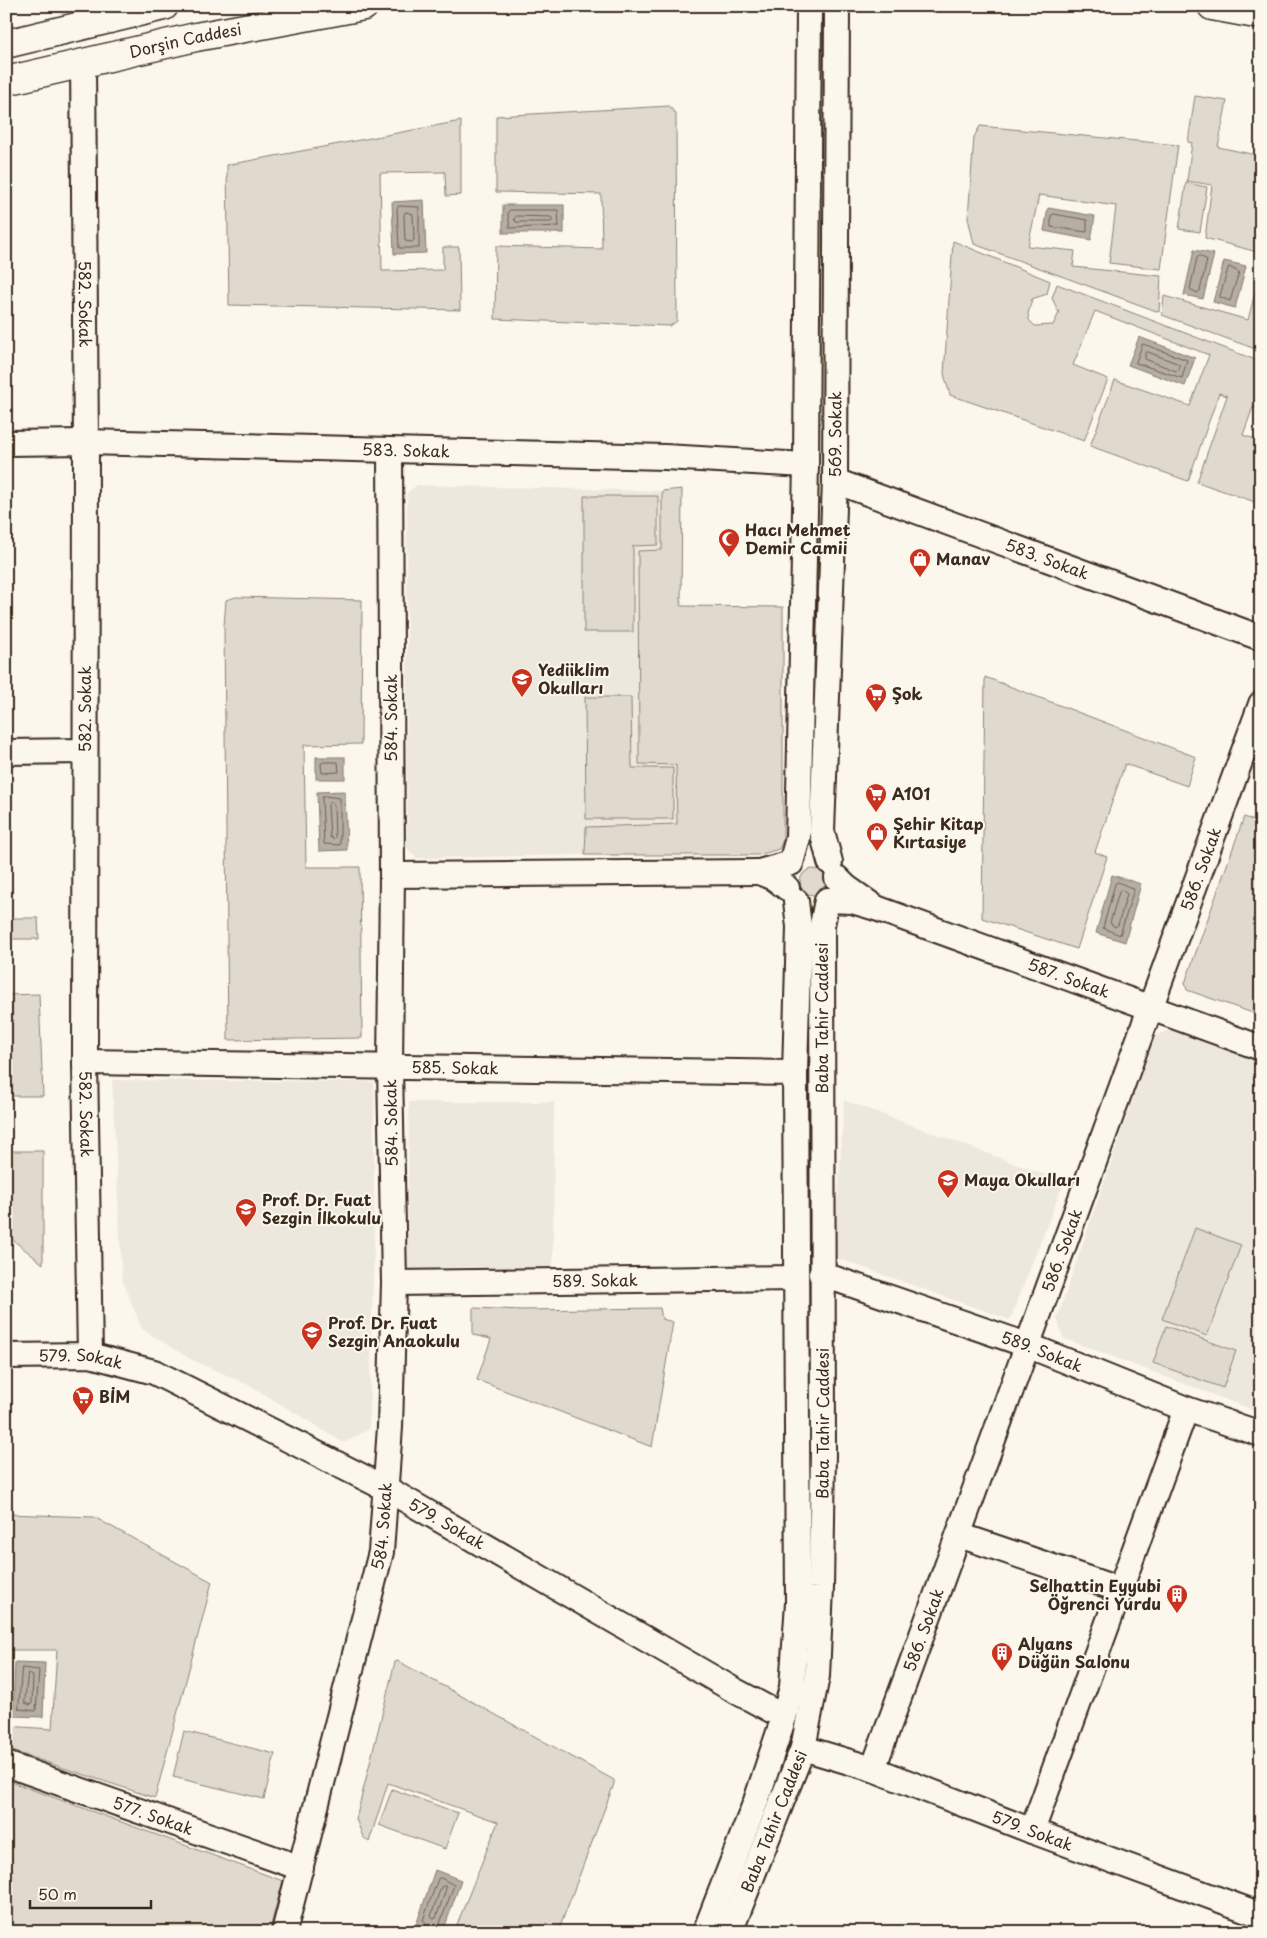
<svg xmlns="http://www.w3.org/2000/svg" width="1267" height="1938" font-family="'Playpen Sans',sans-serif">
<rect width="100%" height="100%" fill="#fbf7ec"/>
<filter id="ink" filterUnits="userSpaceOnUse"><feTurbulence type="fractalNoise" baseFrequency=".02" numOctaves="2"/><feDisplacementMap in="SourceGraphic" scale="10" xChannelSelector="R" yChannelSelector="G"/><feConvolveMatrix kernelMatrix="1 2 1 2 8 2 1 2 1" color-interpolation-filters="sRGB"/></filter>
<g filter="url(#ink)">
<g fill="#ede8dd">
<path d="M417,485l245,6v59l-24,2 1,212 37,1 1,59 -91,3 -1,28 -168,3 -10,-10v-355z"/>
<path d="M1169,1030l92,33v350l-198,-75 -6,-20 98,-282z"/>
<path d="M112,1080l262,2v164l-5,183 -25,14 -93,-57 -59,-26 -50,-31 -20,-50z"/>
<path d="M844,1100l220,82 -54,138 -176,-63z"/>
<path d="M409,1102h145l-1,169 -82,-4 -64,2z"/>
</g>
<g fill="#dfd9ce" stroke="#8d8276">
<path d="M1195,96l32,5 -9,46 43,9v97l-56,-15 7,-53 -25,-4 5,-38 -4,-1z"/>
<path d="M669,106l7,8 1,207 -7,5 -175,-7 1,-73 106,3 -1,-55 -105,-2v-76z"/>
<path d="M461,121v74l-15,1 -1,-24 -65,1 2,98 61,-1v-23h16l1,63 -231,-5 -2,-140z"/>
<path d="M980,126l198,19 -17,124 -52,-6 7,-57 -77,-11 -11,51 47,5 -2,16 88,9 -2,36 -185,-68 -6,-26 6,-81z"/>
<path d="M1186,183l21,4 -7,45 -21,-3z"/>
<path d="M953,241l97,40 -3,13 -15,5 -4,15 1,6 6,6 18,-1 6,-12 -7,-15 5,-14 204,78v48l-8,-3 -10,28 18,6v63l-64,-22 30,-86 -8,-3 -31,88 -98,-35 25,-66 75,26 19,-51 -114,-44 -22,54 35,14 -24,62 -134,-46 -6,-21z"/>
<path d="M1261,269v82l-99,-36 2,-19 84,24z"/>
<path d="M682,489l-1,117 102,1v233l-4,9 -20,6h-174l1,-28 91,-3 -1,-59 -37,-1 -1,-213 24,-1v-59z"/>
<path d="M584,496h74v49l-25,1v86h-49z"/>
<path d="M236,597l126,3 -1,144 -57,1 2,122h54l2,171 -134,2 -4,-414 2,-26z"/>
<path d="M985,677l211,80 -9,29 -62,-22 -30,88 12,5 -30,92 -95,-31z"/>
<path d="M585,697h46l1,71h41v51h-87z"/>
<path d="M1244,817l17,6v193l-74,-26 -2,-7z"/>
<circle cx="813" cy="882" r="13"/>
<path d="M6,918h32l1,21h-33z"/>
<path d="M39,994l4,102h-37v-101z"/>
<path d="M6,1151h37v113l-30,-24 -7,6z"/>
<path d="M1195,1228l46,17 -34,91 -45,-17z"/>
<path d="M473,1308l50,2 137,-2 2,11 11,3 -21,125 -175,-67 14,-41 -18,-4z"/>
<path d="M1166,1326l70,25 -13,37 -70,-25z"/>
<path d="M6,1514l88,3 118,65 -57,216 -149,-49v-23l46,3 5,-79h-51z"/>
<path d="M398,1661l216,119v4l-56,148h-104l44,-110 -110,-39 -19,59 -6,-5 -7,-18 39,-157z"/>
<path d="M184,1731l91,23 -11,45 -91,-22z"/>
<path d="M6,1780l277,101 -14,51h-263z"/>
<path d="M392,1789l66,24 -13,36 -66,-24z"/>
</g>
<g fill="#b6aea2" stroke="#85796d">
<path d="M424,200l2,53 -32,1 -2,-52z"/>
<rect x="503" y="205" width="61" height="28"/>
<path d="M1048,208l47,8 -4,24 -47,-9z"/>
<path d="M1194,250l20,4 -11,45 -19,-4z"/>
<path d="M1224,261l22,5 -11,42 -22,-6z"/>
<path d="M1139,337l56,21 -10,28 -57,-21z"/>
<rect x="316" y="757" width="29" height="22"/>
<path d="M345,791l2,59 -28,1 -2,-59z"/>
<path d="M1112,875l29,9 -16,58 -29,-9z"/>
<path d="M15,1662l30,1 -2,54 -30,-1z"/>
<path d="M435,1870l26,10 -18,52h-8l-19,-7z"/>
</g>
<g fill="none" stroke-linecap="round" stroke-linejoin="round">
<g stroke="#6c5f53" stroke-width="1">
<path d="M399,206l20,1v41h-20l-2,-39z"/>
<path d="M510,210h48l1,16 -49,2 -2,-15z"/>
<path d="M406,212l7,2 1,26 -2,2 -7,-1 -1,-26z"/>
<path d="M1054,214l33,6v12l-36,-5v-11z"/>
<path d="M517,216l34,1 2,3 -2,2h-35l-2,-3z"/>
<path d="M1200,256l7,4 -7,31 -3,2 -7,-4 7,-31z"/>
<path d="M1229,267l10,5 -9,29 -10,-4z"/>
<path d="M1143,344l44,16 -5,18 -46,-15z"/>
<path d="M1148,352l31,12v6l-3,1 -31,-12v-6z"/>
<path d="M324,762h14l1,10 -17,1 -1,-9z"/>
<path d="M324,796l16,2v47l-16,-1 -2,-45z"/>
<path d="M331,802l3,3 1,32 -2,2 -3,-2 -2,-32z"/>
<path d="M1118,882l16,7 -14,46 -17,-7 12,-44z"/>
<path d="M1122,890l5,4 -9,31 -3,2 -5,-4 9,-31z"/>
<path d="M22,1668l17,2 -3,41 -17,-2z"/>
<path d="M28,1674l5,2 -1,27 -2,2 -5,-2z"/>
<path d="M441,1878l13,7 -16,44 -2,1 -13,-10 15,-41z"/>
<path d="M445,1886l1,3 -10,29 -3,1 -2,-3 10,-29z"/>
</g>
<g stroke="#3b2a1e" stroke-width="28">
<g id="minor">
<path id="s1" d="M83,64l3,378 -1,620 5,293"/>
<path id="s2" d="M6,443l80,-1 579,15 141,8"/>
<path id="s3" d="M835,481l426,157"/>
<path d="M6,752l79,-1"/>
<path id="s4" d="M830,862l-8,-31 13,-350 2,-475"/>
<path d="M392,875l367,-3"/>
<path d="M787,888l-13,-10 -15,-6 32,-9 7,-25 8,-373 3,-459"/>
<path id="s5" d="M876,908l385,140"/>
<path id="s6" d="M85,1062l710,11"/>
<path id="s7" d="M821,1274l206,71 159,64 75,25"/>
<path id="s8" d="M394,1283l402,-5"/>
<path id="s9" d="M6,1356l84,-1 64,17 233,117 345,200 52,28"/>
<path d="M959,1535l162,55"/>
<path id="s10" d="M803,1748l70,21 159,62 229,84"/>
<path id="s11" d="M6,1764l295,104"/>
<path id="s12" d="M873,1769l388,-1065"/>
<path d="M1032,1831l154,-422"/>
<path id="s13" d="M284,1932l97,-380 9,-125 4,-144 -4,-216 2,-192 -2,-424"/>
<path d="M705,1932l51,-131 28,-84 8,-30 6,-84 -3,-530 4,-146 -3,-26"/>
<path id="s14" d="M730,1932l73,-184 14,-72 4,-88 2,-136 -1,-527 5,-25 25,1 24,7 -30,-21 -9,-9"/>
</g>
</g>
<g stroke="#3b2a1e" stroke-width="31">
<g id="major">
<path d="M1212,6l49,9"/>
<path d="M6,44l158,-38"/>
<path id="s15" d="M6,81l190,-44 168,-31"/>
</g>
</g>
<use href="#minor" stroke="#fbf7ec" stroke-width="24"/>
<use href="#major" stroke="#fbf7ec" stroke-width="28"/>
</g>
</g>
<defs>
<g id="mosque-pin" transform="scale(1.125)"><path d="M0 17L-7.5 6A9.5 9.5 0 1 1 7.5 6Z" fill="#c8321e" stroke="#fbf7ec"/><path d="M3.5-4.9A6 6 0 1 0 3.5 4.9A5 5 0 1 1 3.5-4.9Z" fill="#fff"/></g>
<g id="shop-pin" transform="scale(1.125)"><path d="M0 17L-7.5 6A9.5 9.5 0 1 1 7.5 6Z" fill="#c8321e" stroke="#fbf7ec"/><path d="M-5-2.5h2.3a2.7 3.5 0 0 1 5.4 0H5L5.5 6h-11ZM-1.5-2.5h3a1.5 2.3 0 0 0-3 0Z" fill="#fff"/></g>
<g id="school-pin" transform="scale(1.125)"><path d="M0 17L-7.5 6A9.5 9.5 0 1 1 7.5 6Z" fill="#c8321e" stroke="#fbf7ec"/><path d="M0-5L7-2L0 1L-7-2ZM-4 1L0 2.5L4 1V4Q0 6-4 4Z" fill="#fff"/></g>
<g id="supermarket-pin" transform="scale(1.125)"><path d="M0 17L-7.5 6A9.5 9.5 0 1 1 7.5 6Z" fill="#c8321e" stroke="#fbf7ec"/><path d="M-6-5.5h2.5l.6 2H6L4.5 2H-2.5L-4.4-4H-6ZM-1.5 3.2a1.3 1.3 0 1 0 .1 0ZM3 3.2a1.3 1.3 0 1 0 .1 0Z" fill="#fff"/></g>
<g id="building-pin" transform="scale(1.125)"><path d="M0 17L-7.5 6A9.5 9.5 0 1 1 7.5 6Z" fill="#c8321e" stroke="#fbf7ec"/><path d="M-4-6H4V6H1V3H-1V6H-4ZM-2.5-4.3h1.7v1.8h-1.7ZM.8-4.3h1.7v1.8H.8ZM-2.5-1h1.7V.8h-1.7ZM.8-1h1.7V.8H.8Z" fill="#fff"/></g>
</defs>
<g fill-rule="evenodd">
<use href="#mosque-pin" x="729" y="539"/>
<use href="#shop-pin" x="920" y="559"/>
<use href="#school-pin" x="522" y="679"/>
<use href="#supermarket-pin" x="876" y="694"/>
<use href="#supermarket-pin" x="876" y="794"/>
<use href="#shop-pin" x="877" y="833"/>
<use href="#school-pin" x="948" y="1180"/>
<use href="#school-pin" x="246" y="1209"/>
<use href="#school-pin" x="312" y="1332"/>
<use href="#supermarket-pin" x="83" y="1397"/>
<use href="#building-pin" x="1177" y="1595"/>
<use href="#building-pin" x="1002" y="1653"/>
</g>
<g text-anchor="middle" stroke-width="4" stroke-linejoin="round" paint-order="stroke">
<g font-size="16" fill="#3b2a1e" stroke="#fbf7ec">
<text dy="6" stroke="none"><textPath href="#s15" startOffset="184">Dorşin Caddesi</textPath></text>
<text dy="6" stroke="none"><textPath href="#s1" startOffset="240">582. Sokak</textPath></text>
<text dy="6" stroke="none"><textPath href="#s4" startOffset="429">569. Sokak</textPath></text>
<text dy="6" stroke="none"><textPath href="#s2" startOffset="400">583. Sokak</textPath></text>
<text dy="6" stroke="none"><textPath href="#s3" startOffset="226">583. Sokak</textPath></text>
<text transform="translate(85 709) rotate(-90)" y="6">582. Sokak</text>
<text transform="translate(391 718) rotate(-90)" y="6">584. Sokak</text>
<text dy="6" stroke="none"><textPath href="#s12" startOffset="958">586. Sokak</textPath></text>
<text dy="6" stroke="none"><textPath href="#s5" startOffset="205">587. Sokak</textPath></text>
<text transform="translate(822 1018) rotate(-90)" y="6">Baba Tahir Caddesi</text>
<text dy="6" stroke="none"><textPath href="#s6" startOffset="370">585. Sokak</textPath></text>
<text dy="6" stroke="none"><textPath href="#s1" startOffset="1050">582. Sokak</textPath></text>
<text transform="translate(391 1123) rotate(-91)" y="6">584. Sokak</text>
<text dy="6" stroke="none"><textPath href="#s12" startOffset="552">586. Sokak</textPath></text>
<text dy="6" stroke="none"><textPath href="#s8" startOffset="201">589. Sokak</textPath></text>
<text dy="6" stroke="none"><textPath href="#s7" startOffset="234">589. Sokak</textPath></text>
<text dy="6" stroke="none"><textPath href="#s9" startOffset="75">579. Sokak</textPath></text>
<text dy="6" stroke="none"><textPath href="#s14" startOffset="524">Baba Tahir Caddesi</textPath></text>
<text dy="6" stroke="none"><textPath href="#s9" startOffset="480">579. Sokak</textPath></text>
<text dy="6" stroke="none"><textPath href="#s13" startOffset="418">584. Sokak</textPath></text>
<text dy="6" stroke="none"><textPath href="#s12" startOffset="148">586. Sokak</textPath></text>
<text dy="6" stroke="none"><textPath href="#s11" startOffset="156">577. Sokak</textPath></text>
<text dy="6" stroke="none"><textPath href="#s14" startOffset="119">Baba Tahir Caddesi</textPath></text>
<text dy="6" stroke="none"><textPath href="#s10" startOffset="244">579. Sokak</textPath></text>
</g>
<g font-size="16" font-weight="bold" fill="#3b2a1e" stroke="#fbf7ec" text-anchor="start">
<text x="745" y="536">Hacı Mehmet<tspan x="745" dy="18">Demir Camii</tspan></text>
<text x="936" y="565">Manav</text>
<text x="538" y="676">Yediiklim<tspan x="538" dy="18">Okulları</tspan></text>
<text x="892" y="700">Şok</text>
<text x="892" y="800">A101</text>
<text x="893" y="830">Şehir Kitap<tspan x="893" dy="18">Kırtasiye</tspan></text>
<text x="964" y="1186">Maya Okulları</text>
<text x="262" y="1206">Prof. Dr. Fuat<tspan x="262" dy="18">Sezgin İlkokulu</tspan></text>
<text x="328" y="1329">Prof. Dr. Fuat<tspan x="328" dy="18">Sezgin Anaokulu</tspan></text>
<text x="99" y="1403">BİM</text>
<text x="1161" y="1592" text-anchor="end">Selhattin Eyyubi<tspan x="1161" dy="18">Öğrenci Yurdu</tspan></text>
<text x="1018" y="1650">Alyans<tspan x="1018" dy="18">Düğün Salonu</tspan></text>
</g>
</g>
<rect width="1267" height="1938" fill="none" stroke="#fbf7ec" stroke-width="25"/>
<rect x="12" y="12" width="1242" height="1913" fill="none" stroke="#3b2a1e" stroke-width="2" filter="url(#ink)"/>
<path d="M30 1900v8h121v-8" fill="none" stroke="#3b2a1e" stroke-width="2.5"/>
<text x="38" y="1900" font-size="15" fill="#3b2a1e" stroke="#fbf7ec" stroke-width="4" paint-order="stroke">50 m</text>
</svg>
